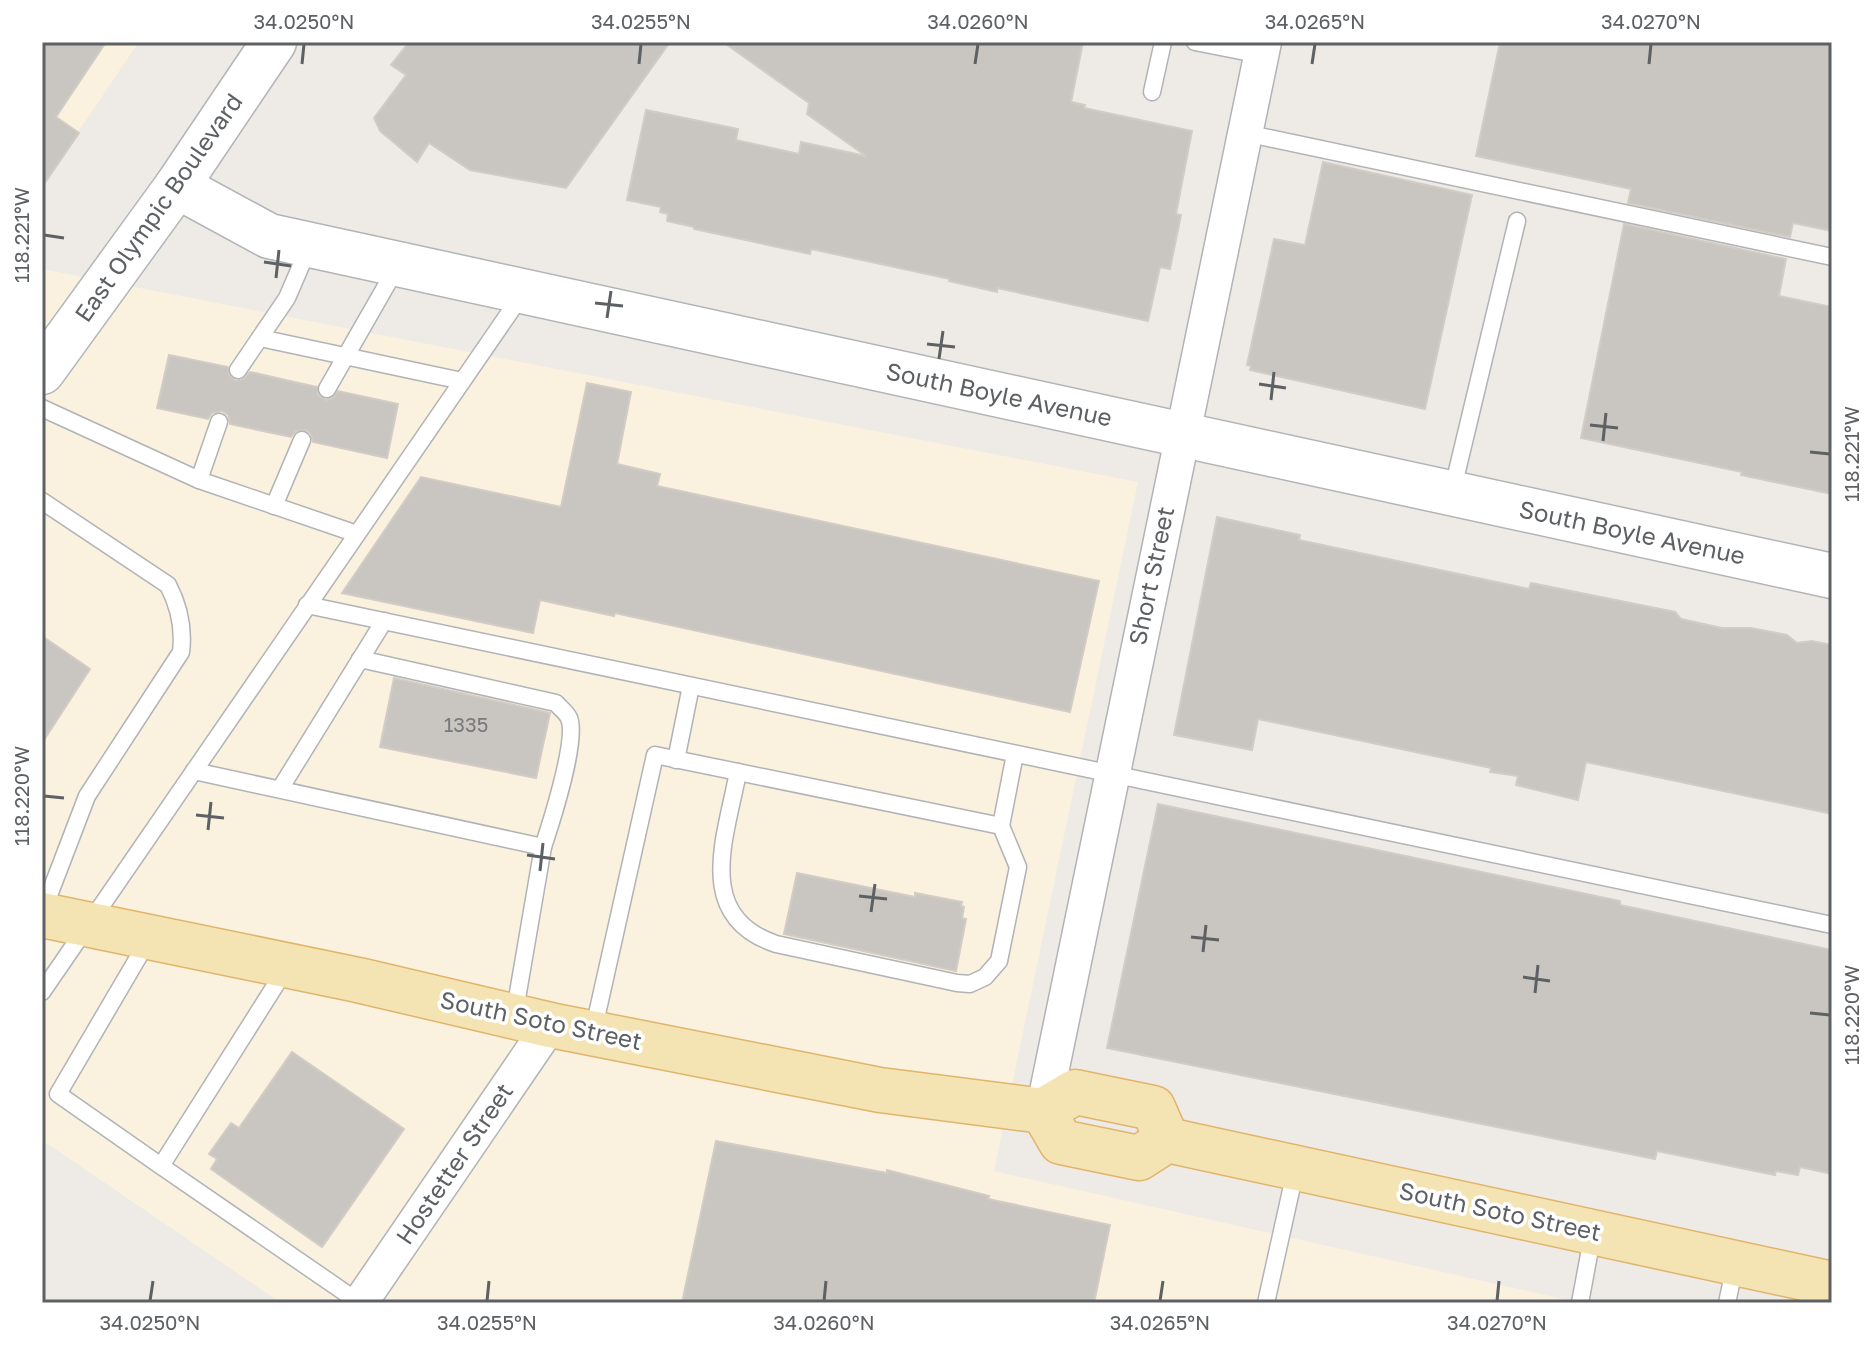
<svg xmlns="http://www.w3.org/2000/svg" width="1874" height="1345" font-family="'Golos Text',sans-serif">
<rect width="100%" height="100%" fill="#eeebe6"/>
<g fill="#faf1de">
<path d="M42,42h97l-97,143z"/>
<path d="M42,269l1096,213 -144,689 587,132h-1300l-239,-163z"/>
</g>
<g fill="#c9c6c2" stroke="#d2ccc5" stroke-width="2">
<path d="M42,42h64l-50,75 23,16 -37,54z"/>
<path d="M409,42h261l-104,146 -96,-18 -41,-27 -12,19 -37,-31 -6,-13 32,-43 -15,-10z"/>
<path d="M723,42h360l-12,60 14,3 -1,3 108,23 -16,83 5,1 -11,54 -10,-2 -12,54 -151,-33v4l-48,-11 1,-2 -139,-30 -1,5 -116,-25v-2l-27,-6 1,-7 -8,-2 1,-5 -34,-7 19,-90 92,19 -2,11 63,14 2,-12 65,14 -59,-42 2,-11z"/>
<path d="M1500,42h332v189l-39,-8 -3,14 -162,-34 3,-14 -155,-33z"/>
<path d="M1323,162l149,33 -47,214 -175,-39 1,-4 -4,-1 27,-126 31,6z"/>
<path d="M1624,224l162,35 -7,37 53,11v187l-91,-19 1,-3 -161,-34z"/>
<path d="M169,355l59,12 1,8 7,6 7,-2 7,-7 67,15 1,8 8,5 7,-2 5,-7 60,13 -11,54 -74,-16 -2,-8 -5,-4 -10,1 -5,6 -61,-13 -2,-9 -6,-4 -10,2 -4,6 -51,-11z"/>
<path d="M587,383l44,9 -14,72 43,10 -3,12 442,95 -29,131 -455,-99 -1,3 -74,-16 -7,33 -191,-40 79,-116 140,30z"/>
<path d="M1217,517l83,18 -1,5 230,49 2,-6 144,29 6,7 41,9h29l36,7 10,8 15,-2 20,4v169l-246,-52 -8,38 -62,-15 2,-9 -28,-4 1,-4 -233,-49 -6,31 -78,-15z"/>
<path d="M42,636l48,33 -48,74z"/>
<path d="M394,678l156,35 -14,65 -156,-31z"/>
<path d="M1158,804l462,97v4l212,45v224l-32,-7 -2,8 -22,-4 -1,4 -118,-24 -2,8 -548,-111z"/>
<path d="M797,873l118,24v-4l47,9 -1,4 3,1 -2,11 4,1 -10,52 -172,-37z"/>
<path d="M292,1052l112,77 -82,118 -111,-78 6,-10 -8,-5 22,-31 8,5z"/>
<path d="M716,1141l171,32v-3l102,26 -1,3 122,26 -16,78h-412z"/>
</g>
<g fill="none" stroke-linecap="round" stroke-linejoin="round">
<g stroke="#b1b3b6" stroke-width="19">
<g id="lane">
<path d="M1195,42l66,13"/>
<path d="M1152,92l11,-50"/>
<path d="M1245,133l587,124"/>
<path d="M260,338l202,43"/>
<path d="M238,370l49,-72 22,-51"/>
<path d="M327,389l71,-124"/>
<path d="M42,408l157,72 158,54"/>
<path d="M199,480l20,-58"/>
<path d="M1452,492l65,-271"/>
<path d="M42,501l126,84c11,21 16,43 13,67l-94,144 -44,115"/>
<path d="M274,506l28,-66"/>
<path d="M307,605l1525,320"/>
<path d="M360,659l196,44c4,5 10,9 13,15 9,21 -18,105 -26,129"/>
<path d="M676,760l15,-74"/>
<path d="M194,771l349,76 -29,169"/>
<path d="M738,772c-12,65 -45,144 38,172l181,39 13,1 15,-7 14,-16 19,-94 -17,-41"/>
<path d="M280,789l104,-168"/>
<path d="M149,939l-91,155 103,72"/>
<path d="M287,967l-126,199 199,137"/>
<path d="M42,992l481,-699"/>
<path d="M593,1032l62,-277 346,71 14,-72"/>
<path d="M1266,1303l30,-135"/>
<path d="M1580,1303l13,-70"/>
<path d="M1727,1303l8,-38"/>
</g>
</g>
<g stroke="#b1b3b6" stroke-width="37">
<g id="street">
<path d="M1043,1111l221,-1069"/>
<path d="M360,1303l190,-278"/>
</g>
</g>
<g stroke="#b2b5b8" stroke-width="47">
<g id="secondary">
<path d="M177,186l92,50 1563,340"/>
<path d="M42,372l135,-186 97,-144"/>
</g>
</g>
<g stroke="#e1b46c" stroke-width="47">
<g id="primary">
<path d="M42,915l316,65 192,45 330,65 163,21 32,-19 78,16 14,32"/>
<path d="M1043,1111l18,31 78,16 28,-18 665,144"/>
</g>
</g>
<use href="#lane" stroke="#fff" stroke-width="16"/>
<use href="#street" stroke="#fff" stroke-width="34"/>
<use href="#secondary" stroke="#fff" stroke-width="44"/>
<use href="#primary" stroke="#f5e4b3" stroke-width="44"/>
</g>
<path fill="none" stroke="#5d6164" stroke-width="3" d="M302,64l2,-20M639,64l2,-20M975,64l3,-20M1312,64l3,-20M1649,64l2,-20M44,235l20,3M264,262l27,4M276,278l3,-28M595,303l28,3M607,318l4,-27M927,344l28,3M939,359l4,-28M1259,384l27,4M1271,400l3,-28M1590,425l28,3M1603,441l3,-28M1810,452l20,2M44,796l20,2M196,815l28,3M208,830l3,-28M527,855l28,4M540,871l3,-28M859,896l28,3M871,912l4,-28M1191,937l28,3M1203,952l3,-27M1523,977l27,4M1535,993l3,-28M1810,1013l20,2M150,1301l3,-20M487,1301l2,-20M824,1301l2,-20M1160,1301l3,-20M1497,1301l2,-20"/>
<g text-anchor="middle" stroke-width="7" stroke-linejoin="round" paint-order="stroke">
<g font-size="20" fill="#787a7c">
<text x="466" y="732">1335</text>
</g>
<g font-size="24" fill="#5d6164" stroke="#fff">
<text transform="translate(159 208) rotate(-55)" y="8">East Olympic Boulevard</text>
<text transform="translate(999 395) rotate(12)" y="8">South Boyle Avenue</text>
<text transform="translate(1632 533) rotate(12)" y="8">South Boyle Avenue</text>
<text transform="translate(1152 576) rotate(-78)" y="8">Short Street</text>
<text transform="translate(541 1021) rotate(12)" y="8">South Soto Street</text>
<text transform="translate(455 1164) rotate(-56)" y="8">Hostetter Street</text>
<text transform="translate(1500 1212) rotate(12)" y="8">South Soto Street</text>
</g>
</g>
<rect width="1874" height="1345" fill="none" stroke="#ffffff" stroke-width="88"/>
<rect x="44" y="44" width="1786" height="1257" fill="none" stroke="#5d6164" stroke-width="3"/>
<g font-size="20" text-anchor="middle" fill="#5d6164">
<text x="304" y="29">34.0250°N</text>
<text x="641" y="29">34.0255°N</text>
<text x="978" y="29">34.0260°N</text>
<text x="1315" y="29">34.0265°N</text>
<text x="1651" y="29">34.0270°N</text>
<text transform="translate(22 235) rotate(-90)" y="7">118.221°W</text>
<text transform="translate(1852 454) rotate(-90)" y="7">118.221°W</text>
<text transform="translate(22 796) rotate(-90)" y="7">118.220°W</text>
<text transform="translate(1852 1015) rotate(-90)" y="7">118.220°W</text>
<text x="150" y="1330">34.0250°N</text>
<text x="487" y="1330">34.0255°N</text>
<text x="824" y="1330">34.0260°N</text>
<text x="1160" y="1330">34.0265°N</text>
<text x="1497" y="1330">34.0270°N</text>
</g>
</svg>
